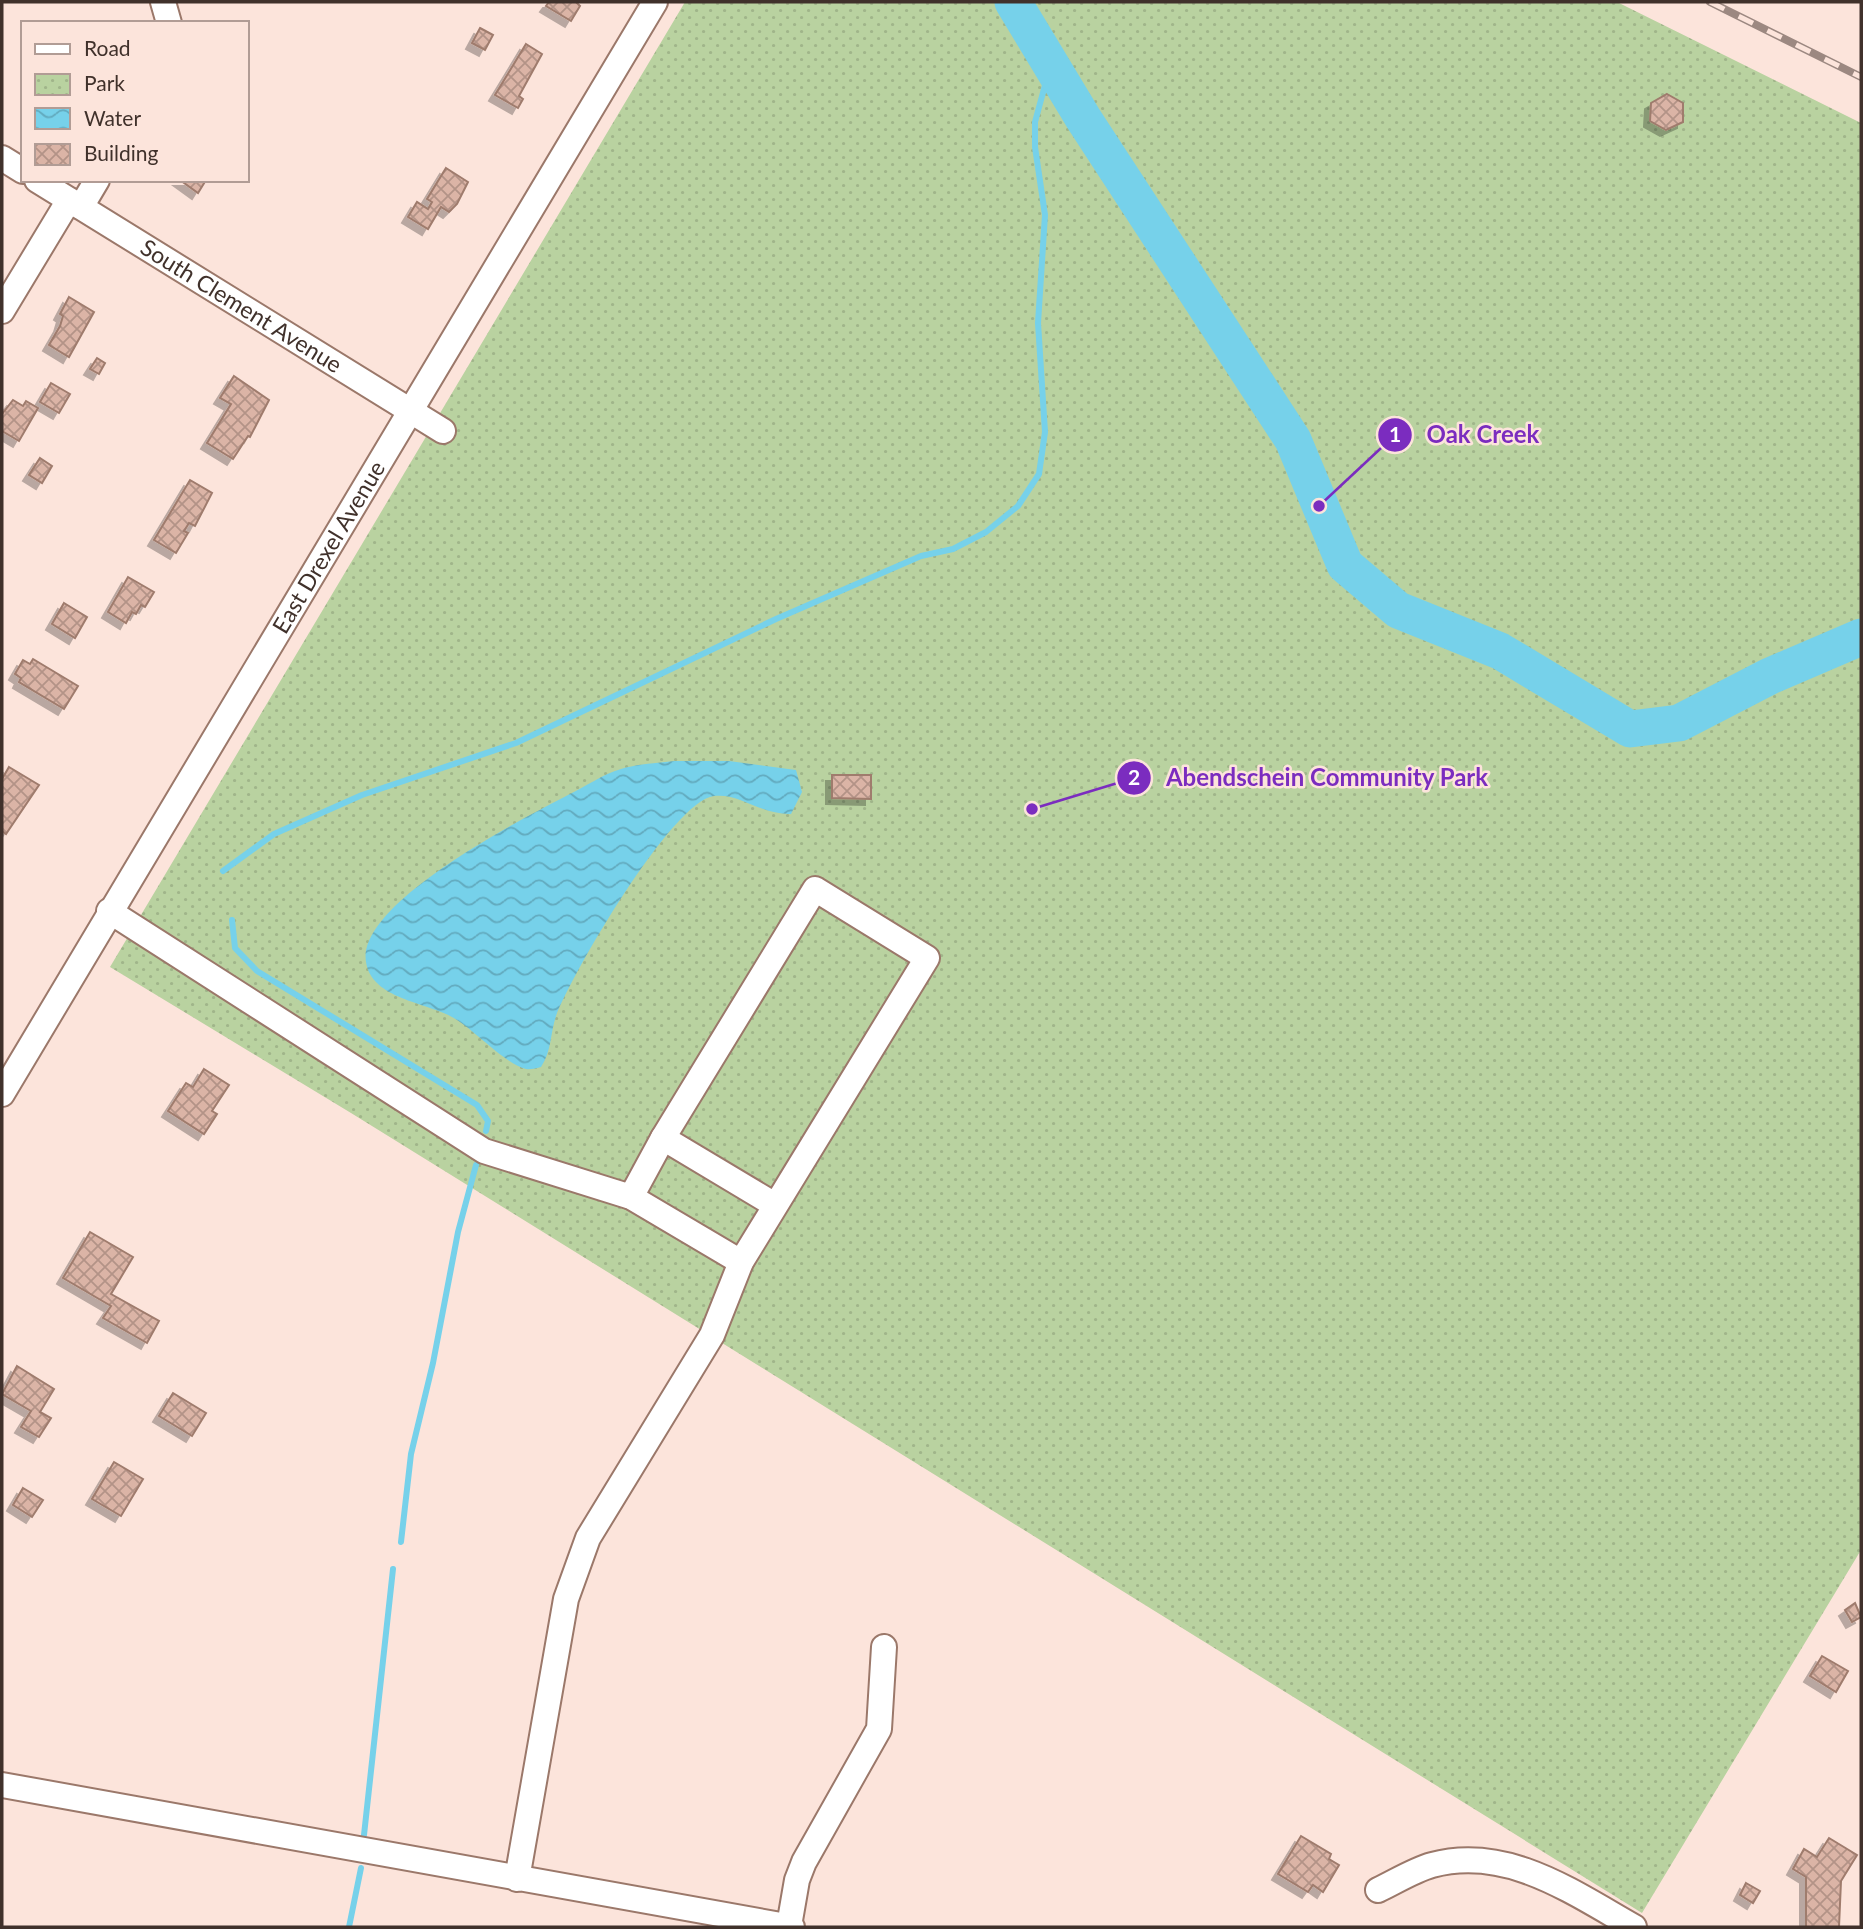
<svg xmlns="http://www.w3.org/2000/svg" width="1863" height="1929" font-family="Lato,sans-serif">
<defs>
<pattern id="park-dots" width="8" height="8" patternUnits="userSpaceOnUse" patternTransform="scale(1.75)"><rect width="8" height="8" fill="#b9d2a0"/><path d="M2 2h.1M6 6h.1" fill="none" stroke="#a0b58a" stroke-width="1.8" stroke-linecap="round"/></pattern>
<pattern id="water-waves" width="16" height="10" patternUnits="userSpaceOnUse" patternTransform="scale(1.75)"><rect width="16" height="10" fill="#76d1ea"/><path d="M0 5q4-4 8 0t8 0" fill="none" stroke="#62aabe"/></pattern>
<pattern id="building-cross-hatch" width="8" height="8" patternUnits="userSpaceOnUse" patternTransform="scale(1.75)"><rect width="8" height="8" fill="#dbb4a6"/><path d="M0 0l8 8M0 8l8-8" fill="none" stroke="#b39387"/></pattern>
<filter id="shadow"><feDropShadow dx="-6" dy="6" stdDeviation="0" flood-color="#0004"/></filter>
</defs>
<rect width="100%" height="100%" fill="#fce4db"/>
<path fill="url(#park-dots)" d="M685,2h932l244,121v1427l-219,363 -1291,-800 -241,-146z"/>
<path fill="url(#water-waves)" d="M674,761h55l67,9 6,22 -11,22c-30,1 -51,-21 -77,-18 -42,5 -143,179 -158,220 -6,18 -4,34 -15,51 -4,1 -11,3 -15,2 -19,-4 -51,-38 -69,-49 -26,-18 -85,-19 -91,-58 -10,-59 158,-144 202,-167 17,-8 35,-21 53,-26 16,-5 36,-6 53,-8z"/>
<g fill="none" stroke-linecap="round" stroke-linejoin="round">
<g stroke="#76d1ea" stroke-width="6">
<path d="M223,871l51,-37 88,-39 154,-52 260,-124 145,-63 32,-7 33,-17 32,-26 21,-32 6,-42 -7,-109 7,-108 -10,-68v-25l16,-59"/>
<path d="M232,920l3,28 22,23 220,134 11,16 -2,10"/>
<path d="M401,1542l10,-88 22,-91 25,-131 18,-67"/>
<path d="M364,1835l29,-266"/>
<path d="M349,1927l12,-59"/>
</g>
<path stroke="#76d1ea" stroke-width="37" d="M1013,2l70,116 210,322 52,125 53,45 102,41 130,78 49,-6 91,-47 91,-39"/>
</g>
<g fill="url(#building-cross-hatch)" stroke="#9f7b6d" stroke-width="2" filter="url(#shadow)">
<path d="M549,2h27l4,4 -9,15 -25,-15z"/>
<path d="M480,28l13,7 -8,15 -13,-7z"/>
<path d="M526,44l16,10 -23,42 4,3 -5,9 -23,-13z"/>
<path d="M1667,94l16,9v19l-17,8 -16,-9 1,-18z"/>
<path d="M446,168l22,14 -11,22 -8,8 -8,-5 -13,22 -20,-12 9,-15 11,7 4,-7 -5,-3z"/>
<path d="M180,180h26l-8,13z"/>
<path d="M69,297l25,15 -25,45 -20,-12 11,-19 3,-10 -3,-2z"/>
<path d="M97,358l8,5 -6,11 -9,-5z"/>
<path d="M234,376l35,24 -19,37 -2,-1 -15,23 -26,-16 24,-39 -11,-6z"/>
<path d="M51,383l19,11 -11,19 -19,-11z"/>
<path d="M13,400l10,6 3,-5 12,7 -19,33 -17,-10v-17z"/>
<path d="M40,458l12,8 -10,17 -13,-8z"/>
<path d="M190,480l22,13 -17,33 -6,-3 -5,8 4,2 -12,20 -22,-13z"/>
<path d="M128,577l26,15 -9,15 -4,-2 -5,9 -4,-2 -6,11 -18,-11z"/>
<path d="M64,603l23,14 -12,21 -23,-14z"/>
<path d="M33,659l45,27 -14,23 -45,-27 2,-4 -6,-4 8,-14 7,4z"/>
<path d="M9,767l30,18 -33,49 -4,-3v-52z"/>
<path d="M832,775h39v24l-39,-1z"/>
<path d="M204,1069l25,16 -17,26 5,3 -13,20 -36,-23 18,-28 7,4z"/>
<path d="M90,1232l43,25 -22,37 48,27 -12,22 -44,-25 8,-12 -48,-28z"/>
<path d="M17,1366l37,23 -14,23 11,6 -12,19 -18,-10 10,-16 -29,-17z"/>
<path d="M173,1393l33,20 -14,23 -33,-20z"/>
<path d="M114,1462l29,17 -22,37 -29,-17z"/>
<path d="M23,1488l20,12 -11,17 -19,-12z"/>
<path d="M1855,1603l6,14 -9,5 -7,-12z"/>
<path d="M1822,1656l26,15 -12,21 -26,-16z"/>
<path d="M1301,1836l30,18 -2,5 10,6 -16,27 -10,-7 -5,7 -30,-18z"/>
<path d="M1829,1838l28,17 -16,26 -2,46h-33v-50l-13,-8 11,-20 13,8z"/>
<path d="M1746,1883l14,8 -7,12 -13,-8z"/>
</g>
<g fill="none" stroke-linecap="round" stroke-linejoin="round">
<g stroke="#9b786a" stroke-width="28">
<g id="minor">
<path d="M163,2l6,21"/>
<path d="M2,158l21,13"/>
<path id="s1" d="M37,180l406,251"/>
<path d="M81,207l16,-27"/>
<path d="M2,311l67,-111"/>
<path d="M109,911l375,240 147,46 110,65"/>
<path id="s2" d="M2,1094l653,-1092"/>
<path d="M631,1197l32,-59"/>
<path d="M2,1785l790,142"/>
<path d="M517,1879l49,-280 22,-61 124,-203 29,-73 186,-304 -112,-69 -152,249 112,67"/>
<path d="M1378,1890c17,-8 36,-20 54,-25 75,-20 140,27 202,62"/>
<path d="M789,1926l8,-46 7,-18 75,-133 5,-82"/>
</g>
</g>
<use href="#minor" stroke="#fff" stroke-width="24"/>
<g stroke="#9c8881" stroke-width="8">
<path id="rail" d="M1710,2l151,75"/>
</g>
<use href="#rail" stroke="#fce4db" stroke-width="5" stroke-dasharray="16" stroke-linecap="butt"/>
</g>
<g text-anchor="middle" stroke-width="5" stroke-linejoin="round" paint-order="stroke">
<g font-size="23" fill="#40312b" stroke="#fce4db">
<text dy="8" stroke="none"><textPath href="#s1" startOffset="240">South Clement Avenue</textPath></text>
<text dy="8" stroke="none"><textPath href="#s2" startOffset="637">East Drexel Avenue</textPath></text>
</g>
</g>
<path fill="none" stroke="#7b2cbf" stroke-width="2.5" d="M1319 506L1395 435M1032 809L1134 778"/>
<g fill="#7b2cbf" stroke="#fce4db" stroke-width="2.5">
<circle cx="1319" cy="506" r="7"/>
<circle cx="1032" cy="809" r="7"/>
<circle cx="1395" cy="435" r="18"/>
<circle cx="1134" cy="778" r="18"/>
</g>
<g font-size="21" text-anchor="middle" font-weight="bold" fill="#fff">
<text x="1395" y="442">1</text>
<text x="1134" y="785">2</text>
</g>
<g font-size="24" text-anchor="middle" font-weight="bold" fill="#7b2cbf" stroke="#fce4db" stroke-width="5" stroke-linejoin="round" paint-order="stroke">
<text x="1483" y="443">Oak Creek</text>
<text x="1327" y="786">Abendschein Community Park</text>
</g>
<rect width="1863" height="1929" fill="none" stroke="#40312b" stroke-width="7"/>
<rect x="21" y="21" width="228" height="161" fill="#fce4db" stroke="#b19c95" stroke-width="2"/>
<rect x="35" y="44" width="35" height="10" fill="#ffffff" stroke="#b19c95" stroke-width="2"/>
<text x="84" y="56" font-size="21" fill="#40312b">Road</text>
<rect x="35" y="74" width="35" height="21" fill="url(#park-dots)" stroke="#b19c95" stroke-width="2"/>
<text x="84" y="91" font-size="21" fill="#40312b">Park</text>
<rect x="35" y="108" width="35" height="21" fill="url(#water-waves)" stroke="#b19c95" stroke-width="2"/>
<text x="84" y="126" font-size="21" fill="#40312b">Water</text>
<rect x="35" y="144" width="35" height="21" fill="url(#building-cross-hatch)" stroke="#b19c95" stroke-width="2"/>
<text x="84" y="161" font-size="21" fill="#40312b">Building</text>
</svg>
